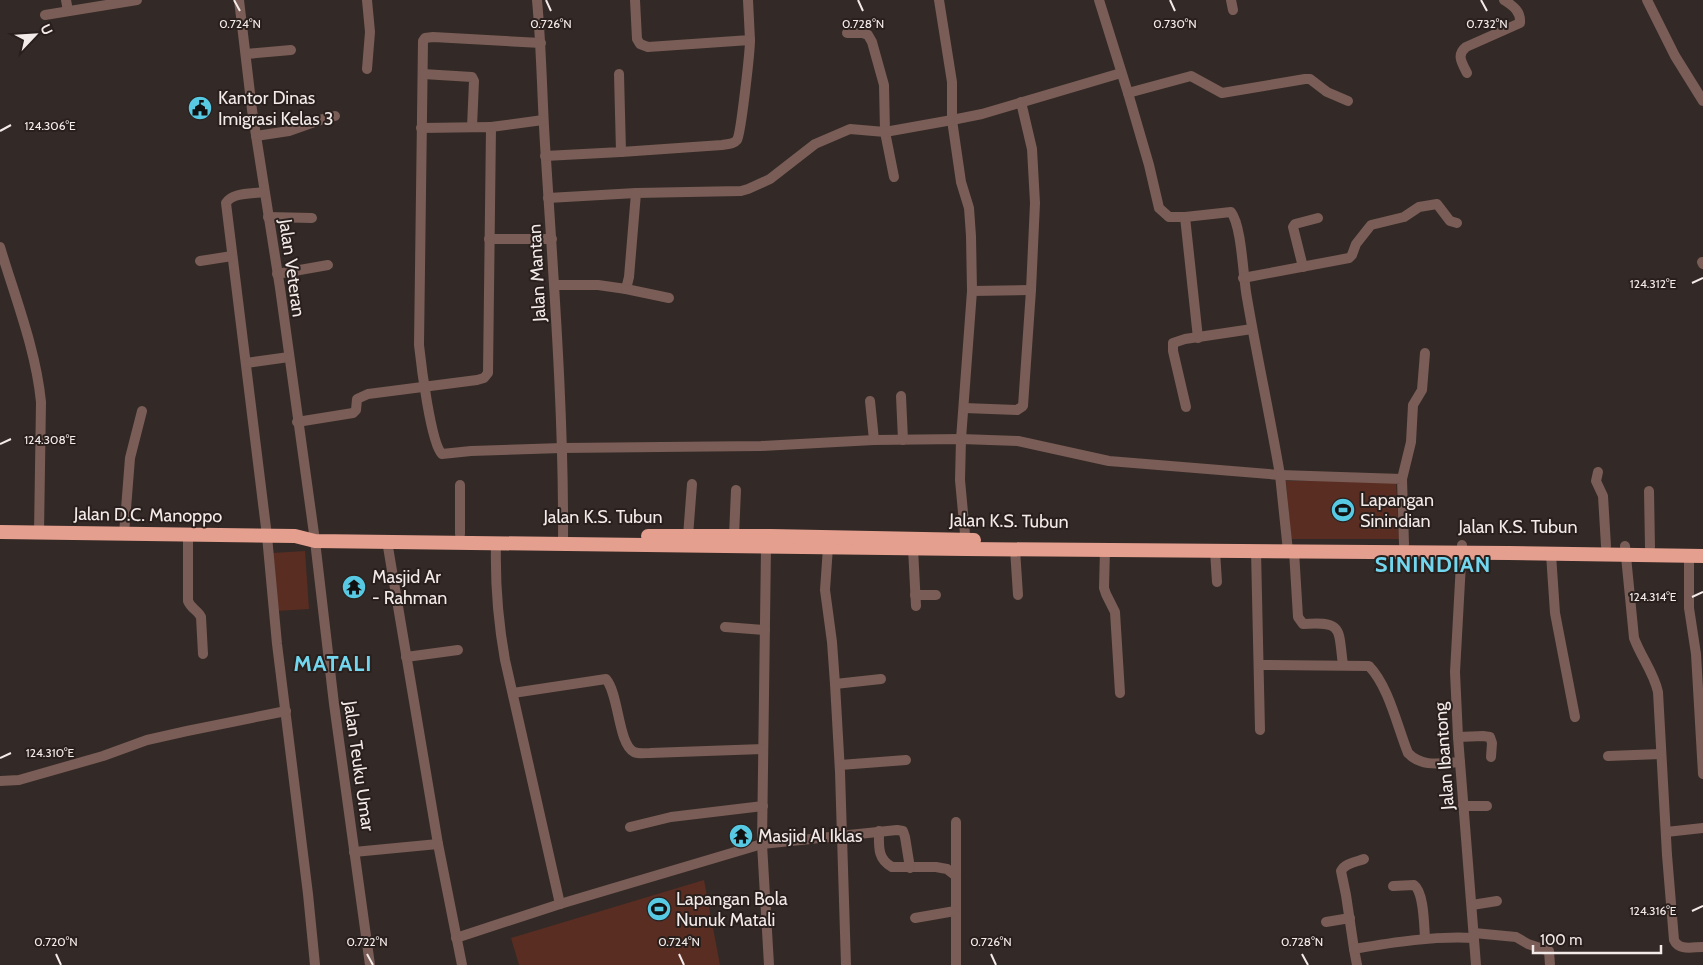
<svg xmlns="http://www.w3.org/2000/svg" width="1703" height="965" font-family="Cabin,sans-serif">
<rect width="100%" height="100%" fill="#332926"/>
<g fill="#592d22">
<path d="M1286,481h110l3,58h-108z"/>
<path d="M305,551l4,58 -33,2 -4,-58z"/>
<path d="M704,880l16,85h-201l-8,-27z"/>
</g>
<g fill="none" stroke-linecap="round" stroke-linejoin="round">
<g stroke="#795d56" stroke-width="10">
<path d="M66,0l2,11"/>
<path d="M239,0l13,110 28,178 35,253 19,163 36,261"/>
<path d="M367,0l3,32 -3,37"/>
<path d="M537,0c5,53 5,106 9,159 8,128 18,257 17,385"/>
<path d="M635,0l2,39 3,5 8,3 102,-7 -2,-40"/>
<path d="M939,0l13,82v38l9,62 8,26 2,28 1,55 -11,148 -1,41 6,65"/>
<path d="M1231,0l2,10"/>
<path d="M1647,0l28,56 28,45"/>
<path d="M45,15l92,-15"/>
<path d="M847,33h16l5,2 4,7 12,43 1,47 9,45"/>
<path d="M541,43l-108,-6 -8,1 -2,3 -4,304c2,19 12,99 23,109l29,-3 91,-3 199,-2 113,-6 87,-1 57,2 91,20 171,14c-10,-59 -23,-118 -33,-177 -4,-20 -5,-72 -16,-86l-46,5h-16l-10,-9 -10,-43 -21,-72 -29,-93"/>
<path d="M246,54l45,-4"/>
<path d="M1467,73c-5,-10 -11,-18 -1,-26l54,-24c1,-12 -7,-17 -16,-23"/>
<path d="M423,74l49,3 2,4 -2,46"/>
<path d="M1128,93l63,-17 31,17 83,-14h5l17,13 21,9"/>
<path d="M491,127l52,-7"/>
<path d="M256,136l33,-5 34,-12 12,-3"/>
<path d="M621,152l101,-7c6,-1 12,-1 15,-5 4,-6 13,-89 13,-100"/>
<path d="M545,156l76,-4 -2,-78"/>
<path d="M264,192c-11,2 -32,0 -38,11l41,333 10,108 31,250 7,71"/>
<path d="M548,198l88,-5 105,-2 7,-2 22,-10 45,-35 35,-15 35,3 67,-12 30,-6 139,-41"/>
<path d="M268,217l44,1"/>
<path d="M1185,217l13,121"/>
<path d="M489,239h63"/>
<path d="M0,247c15,50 36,103 41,155l-2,131"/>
<path d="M200,261l32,-5"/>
<path d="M1702,262l1,2"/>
<path d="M1303,267l-10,-40 2,-3 23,-6"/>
<path d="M277,274l51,-9"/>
<path d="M1243,278l106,-20 3,-3 4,-11 15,-19 33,-8 15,-10 18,-3 13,17 7,2"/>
<path d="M555,285h43l28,4 3,-12 7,-84"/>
<path d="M626,289l43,9"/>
<path d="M972,291l59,-1"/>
<path d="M246,363l43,-6"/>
<path d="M901,396l2,44"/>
<path d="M870,401l4,39"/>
<path d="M1186,407l-13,-56v-8l12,-4 67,-10"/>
<path d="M964,408l53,2 6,-4 8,-116 4,-87 -3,-54 -11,-47"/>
<path d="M297,422l56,-9 3,-3 1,-11 11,-5 109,-14 7,-2 4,-5 3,-246 -70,1"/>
<path d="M1598,472l-2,9 7,15 3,50"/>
<path d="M1402,479l9,-37 2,-37 9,-15 3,-37"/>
<path d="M1649,491l1,56"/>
<path d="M124,534l6,-76 12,-47"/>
<path d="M188,534v67c3,8 10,9 13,16l2,37"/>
<path d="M460,534v-49"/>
<path d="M688,536l4,-52"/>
<path d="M734,536l2,-46"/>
<path d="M387,541l51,303 24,121"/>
<path d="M496,543c-1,40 2,78 9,117l55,244"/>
<path d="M1462,545l-7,127 3,65 18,228"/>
<path d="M1625,546l9,92c7,19 20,35 24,54l9,163 7,85c5,11 18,7 29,7"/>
<path d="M766,547l-4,297 7,121"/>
<path d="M828,547l-3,43 7,52 3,42 5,88 6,193"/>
<path d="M913,548l3,58"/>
<path d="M1015,549l3,46"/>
<path d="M1105,549l-1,39 2,6 9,18 5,81"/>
<path d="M1215,551l2,31"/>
<path d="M1256,551l4,179"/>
<path d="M1288,551l-8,-76 122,4 2,65"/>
<path d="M1294,551l4,66 5,7c41,-3 35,5 40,41"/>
<path d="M1551,554l4,59 20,104"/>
<path d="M1689,556v52l7,46 7,120"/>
<path d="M915,595h21"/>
<path d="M725,627l40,3"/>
<path d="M406,657l52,-7"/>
<path d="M1259,665l110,1c20,21 28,60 39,87 14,15 34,10 52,9"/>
<path d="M835,684l46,-5"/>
<path d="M513,693l93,-14c13,15 12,65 28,73 5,2 11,1 16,1l113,-4"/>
<path d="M1458,737l25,-1 7,1 2,6 -1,14"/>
<path d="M1608,756l53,-2"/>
<path d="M840,765l66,-5"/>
<path d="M0,781l19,-1 84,-24 44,-16 40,-9 99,-20"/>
<path d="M1463,806h24"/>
<path d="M956,822v143"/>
<path d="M630,827l41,-10 92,-11"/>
<path d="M879,831c0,15 -2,28 13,36h44l11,2 9,7"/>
<path d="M1666,832l37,-4"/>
<path d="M354,852l84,-8"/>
<path d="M1393,886l21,-1c10,7 10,40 11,53"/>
<path d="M1472,905l25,-4"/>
<path d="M915,918l40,-7"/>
<path d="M1326,922l24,-4"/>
<path d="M1474,933l42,4 12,7 21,7 1,14"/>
<path d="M456,938l104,-34 202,-60 135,-14 6,1 2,6 5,31"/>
<path d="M1354,949l-8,-54 -5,-24c4,-8 15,-9 23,-12"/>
<path d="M1357,965l-3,-16c41,-7 79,-13 120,-11"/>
</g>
<g stroke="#e59f8e" stroke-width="14">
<path d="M0,532l295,4 20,5 651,8 542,4 195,3"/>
<path d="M648,536h123l203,4"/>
</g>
</g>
<path fill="none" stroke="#f3ebea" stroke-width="2" d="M234,0l6,11M546,0l5,11M858,0l5,11M1170,0l5,11M1481,0l6,11M0,131l11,-6M1692,283l11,-5M0,444l11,-5M1692,597l11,-5M0,758l11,-5M1692,911l11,-5M56,954l5,11M367,954l6,11M679,954l5,11M991,954l5,11M1302,954l6,11"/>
<defs>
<g id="civic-disc" transform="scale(1.25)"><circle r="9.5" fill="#57c9e2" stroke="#291f1c"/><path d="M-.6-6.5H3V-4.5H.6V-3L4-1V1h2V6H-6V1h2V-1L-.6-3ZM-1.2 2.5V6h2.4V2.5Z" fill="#111"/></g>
<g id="stadium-disc" transform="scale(1.25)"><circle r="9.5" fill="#57c9e2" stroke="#291f1c"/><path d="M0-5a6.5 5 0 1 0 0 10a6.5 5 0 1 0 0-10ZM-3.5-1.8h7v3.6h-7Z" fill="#111"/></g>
<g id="temple-disc" transform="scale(1.25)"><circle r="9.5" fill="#57c9e2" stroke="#291f1c"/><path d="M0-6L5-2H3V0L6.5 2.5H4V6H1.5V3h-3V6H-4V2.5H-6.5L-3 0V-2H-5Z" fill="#111"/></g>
</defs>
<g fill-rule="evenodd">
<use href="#civic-disc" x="200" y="108"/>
<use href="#stadium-disc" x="1343" y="510"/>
<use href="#temple-disc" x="354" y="587"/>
<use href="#temple-disc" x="741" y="836"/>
<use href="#stadium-disc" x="659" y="909"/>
</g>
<g text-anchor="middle" stroke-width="4" stroke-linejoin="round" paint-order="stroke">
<g font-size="18" fill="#f3ebea" stroke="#291f1c" text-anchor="start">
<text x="218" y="104">Kantor Dinas<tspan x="218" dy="21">Imigrasi Kelas 3</tspan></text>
<text x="1360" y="506">Lapangan<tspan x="1360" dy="21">Sinindian</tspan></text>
<text x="372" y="583">Masjid Ar<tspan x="372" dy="21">- Rahman</tspan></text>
<text x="758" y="842">Masjid Al Iklas</text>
<text x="676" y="905">Lapangan Bola<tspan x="676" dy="21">Nunuk Matali</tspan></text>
</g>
<g font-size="18" fill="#f3ebea" stroke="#291f1c">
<text transform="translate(292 268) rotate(82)" y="6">Jalan Veteran</text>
<text transform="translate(537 273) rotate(-93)" y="6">Jalan Mantan</text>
<text transform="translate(148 515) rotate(1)" y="6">Jalan D.C. Manoppo</text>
<text x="603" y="523">Jalan K.S. Tubun</text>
<text transform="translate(1009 521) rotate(1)" y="6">Jalan K.S. Tubun</text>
<text x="1518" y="533">Jalan K.S. Tubun</text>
<text transform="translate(1444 756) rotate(-94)" y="6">Jalan Ibantong</text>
<text transform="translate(359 766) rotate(82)" y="6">Jalan Teuku Umar</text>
</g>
<g font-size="22" font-weight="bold" letter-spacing="1" fill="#71d6ee" stroke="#291f1c">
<text x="1433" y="572">SININDIAN</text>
<text x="333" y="671">MATALI</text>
</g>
</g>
<g font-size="12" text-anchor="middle" fill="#f3ebea" stroke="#291f1c" stroke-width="4" stroke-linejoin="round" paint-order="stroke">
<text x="240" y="28">0.724°N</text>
<text x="551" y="28">0.726°N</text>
<text x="863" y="28">0.728°N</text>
<text x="1175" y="28">0.730°N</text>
<text x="1487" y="28">0.732°N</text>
<text x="50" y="130">124.306°E</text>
<text x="1653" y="288">124.312°E</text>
<text x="50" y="444">124.308°E</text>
<text x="1653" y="601">124.314°E</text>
<text x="50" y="757">124.310°E</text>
<text x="1653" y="915">124.316°E</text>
<text x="56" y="946">0.720°N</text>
<text x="367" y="946">0.722°N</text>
<text x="679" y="946">0.724°N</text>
<text x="991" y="946">0.726°N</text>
<text x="1302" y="946">0.728°N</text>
</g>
<g transform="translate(35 35) rotate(65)" stroke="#291f1c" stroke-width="4" paint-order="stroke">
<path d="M0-4L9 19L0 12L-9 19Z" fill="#f3ebea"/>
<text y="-8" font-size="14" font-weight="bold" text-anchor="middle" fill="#f3ebea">U</text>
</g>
<path d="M1533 945v8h128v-8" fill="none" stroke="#f3ebea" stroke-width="2.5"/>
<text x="1540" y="945" font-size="15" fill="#f3ebea" stroke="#291f1c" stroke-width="4" paint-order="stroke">100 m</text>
</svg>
